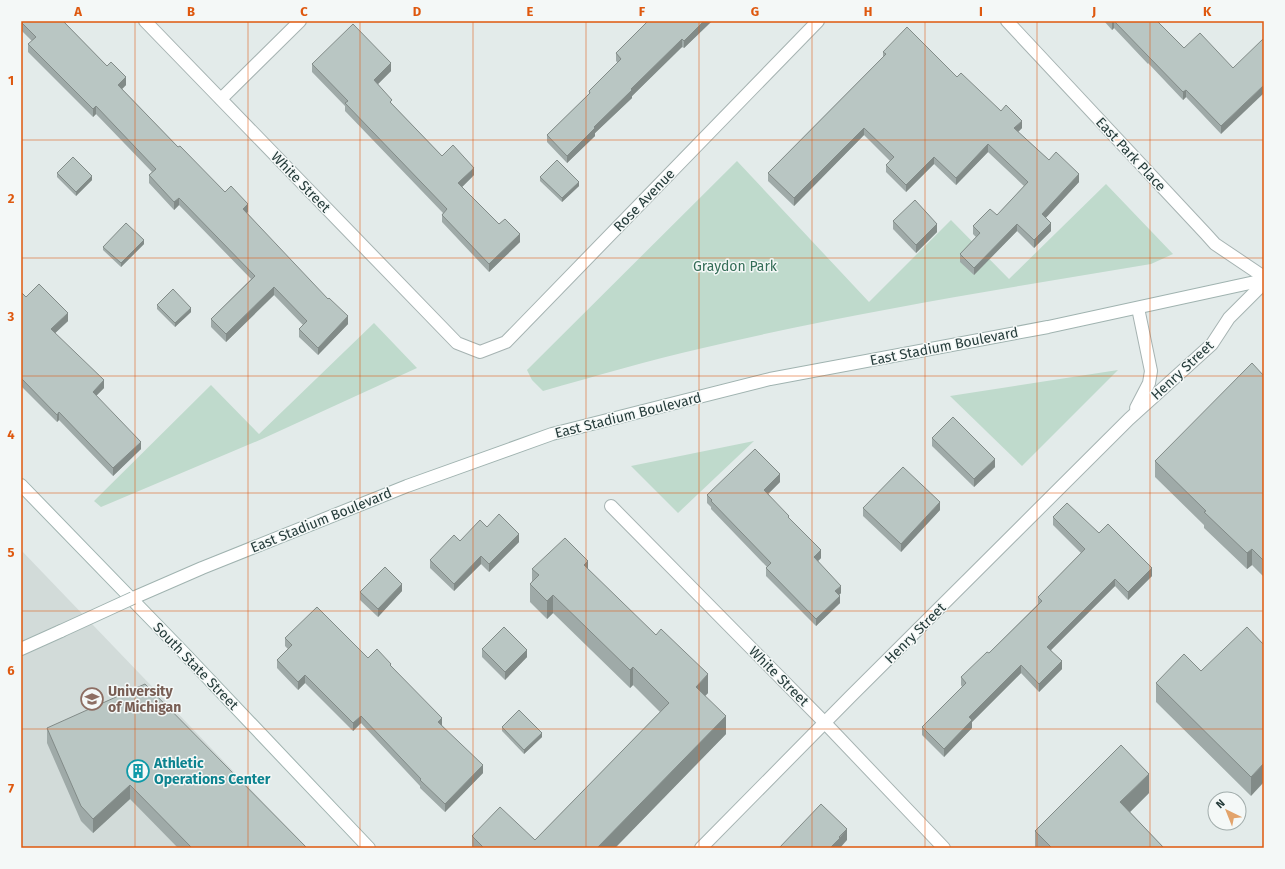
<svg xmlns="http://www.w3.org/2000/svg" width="1285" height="869" font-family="'Fira Sans',sans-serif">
<rect width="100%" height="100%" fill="#e3ebea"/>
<path fill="#d2dbd9" d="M21,550l286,298h-286z"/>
<g fill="#bfdacc">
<path d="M737,161l132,141 82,-82 58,59 97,-95 67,70 -22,10c-150,25 -300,49 -448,84 -54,12 -107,28 -160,43l-11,-11 -5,-10z"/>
<path d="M374,323l43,45 -155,71 -161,68 -7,-6 117,-116 48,49z"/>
<path d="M1118,370l-96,96 -72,-70z"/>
<path d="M754,441l-76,72 -47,-47z"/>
</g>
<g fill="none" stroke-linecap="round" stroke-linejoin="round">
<g stroke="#a6b3b2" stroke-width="14">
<g id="street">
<path d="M145,21l312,322 23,9 26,-10 312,-321"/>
<path d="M1007,21l199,213 9,10 49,33"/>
<path d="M221,99l79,-78"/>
<path d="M1136,408l13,-25 2,-12 -13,-63"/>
<path d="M611,506l214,217 119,125"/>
<path d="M701,848l149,-151 279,-278 83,-75 17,-26 35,-35"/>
</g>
</g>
<g stroke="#a0b3b0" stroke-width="14">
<g id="secondary">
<path d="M21,485l163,168 185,195"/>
<path d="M133,598l69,-30 205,-82 145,-52 218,-55 278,-52 216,-47"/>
<path d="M21,649l40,-18"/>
</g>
</g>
<use href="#street" stroke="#fff" stroke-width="12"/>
<use href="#secondary" stroke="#fff" stroke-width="12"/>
<g stroke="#a0b3b0" stroke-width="14" stroke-linecap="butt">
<path id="secondary-bridge" d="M61,631l72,-33"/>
</g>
<use href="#secondary-bridge" stroke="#fff" stroke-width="12"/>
</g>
<g fill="#9faaa8">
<path d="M21,21h42l44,45 19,19 -4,4 56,58 47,45 23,20 -1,1 101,111 -30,31 -19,-18v-8l4,-4 -29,-30 -48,47 -15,-15v-8l40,-40 -72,-74 -5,5 -25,-27v-8l3,-3 -56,-58 -3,3 -65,-65v-8l4,-3 -10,-10z"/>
<path d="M648,21h64l-28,27 -2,-1 -50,49v2l-37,35v3l-28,27 -20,-21v-7l42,-41v-3l29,-28 -2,-2v-8z"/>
<path d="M1104,21h53l27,27 49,20 -12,66 -35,-37 -3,3 -35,-37v1l-34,-36 -2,2z"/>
<path d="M883,52l74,25 65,51 -4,4 31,28 30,22 -34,36 6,13 -17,17 -17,-17 -43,44 -14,-13v-8l16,-17 -3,-3v-8l24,-11 27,-29 -36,-34 -32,33 -22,-21 -28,28 -20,-20v-7l4,-4 -26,-26 -70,71 -26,-25v-8l115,-116z"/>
<path d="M312,64l79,7 -13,13 14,20 50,52 32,19 -12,12 37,37 21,18 -31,30 -47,-50v-7l1,-2 -98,-102v-5l-33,-34z"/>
<path d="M57,173l35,7 -16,16 -19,-19z"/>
<path d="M540,177l39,9 -17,16 -22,-21z"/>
<path d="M893,221l44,11 -21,21 -23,-24z"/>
<path d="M144,244l-23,23 -18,-17v-3z"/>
<path d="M21,292l5,5 42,24 -13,12 49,55 -8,8 45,53 -28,27 -54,-56 -2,2 -36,-36z"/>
<path d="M157,305l34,7 -16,15 -18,-18z"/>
<path d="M1264,376v201l-12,-12 -5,4 -43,-41v-3l-49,-48v-16z"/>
<path d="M932,438l63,29 -21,20 -42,-41z"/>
<path d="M780,482l-12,12 21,25 32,39 -3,3 23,32 -2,2 1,8 -24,23 -50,-50v-8l1,-1 -56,-58v-2l-4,-4v-8z"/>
<path d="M863,508l77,2 -39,42 -38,-36z"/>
<path d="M1053,517l46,16 53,43 -24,24 -13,-14 -64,64 11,19 -23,23 -18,-19 -49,49v6l-28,29 -22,-22v-8l40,-40 -1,-2v-8l28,-24 49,-49v-7l43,-44 -28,-28z"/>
<path d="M487,527l32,15 -30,30 -8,-8 -27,27 -24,-23v-8l30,-19z"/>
<path d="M532,569h56l120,124 -3,3 21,38 -111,114h-143v-12l63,4 125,-128 -27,-27 -3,3 -77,-75 -6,6 -17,-17v-18l2,-3z"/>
<path d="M402,591l-24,26 -18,-17v-8z"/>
<path d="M285,638l83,20 23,8 92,107 -38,39 -25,-24v-2l-59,-63 -8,8 -48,-48 -7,7 -21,-22v-8l11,-11 -3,-3z"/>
<path d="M1264,645l-13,151 -95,-94v-19l45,-12z"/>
<path d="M482,649l45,8 -22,23 -23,-23z"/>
<path d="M502,727l40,10 -18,17 -22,-23z"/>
<path d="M47,728l260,120h-129l-48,-49 -37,34 -12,-12 -34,-78z"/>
<path d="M1149,793l-19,19 34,36h-129v-17z"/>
</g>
<g fill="#828b88">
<path d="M704,21h8l-28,27v-7z"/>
<path d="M1114,21v7l-2,2v-8z"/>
<path d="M682,39v8l-50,49v2l-37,35v3l-28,27v-7l27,-29 37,-38z"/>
<path d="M391,63v8l-17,17v-8z"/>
<path d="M126,77v8l-8,8v-8z"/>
<path d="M1264,85v8l-43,41v-8z"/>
<path d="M1186,90v7l-3,3v-8z"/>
<path d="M96,106v8l-3,3v-8z"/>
<path d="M1022,121v7l-8,8v-8z"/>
<path d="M864,128v7l-70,71v-8z"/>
<path d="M988,144v8l-32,33v-7z"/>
<path d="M934,157v7l-28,28v-7z"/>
<path d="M474,168v7l-16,16v-8z"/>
<path d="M1079,174v8l-37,40v-8z"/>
<path d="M92,176v4l-16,16v-4z"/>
<path d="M579,182v4l-17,16v-4z"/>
<path d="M179,198v7l-5,5v-8z"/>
<path d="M248,204v8l-5,5v-8z"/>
<path d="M1051,223v8l-17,17v-8z"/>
<path d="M937,224v8l-21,21v-8z"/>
<path d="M1017,224v7l-43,44v-7z"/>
<path d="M520,234v8l-31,30v-8z"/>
<path d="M144,240v4l-23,23v-4z"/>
<path d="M274,287v8l-48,47v-8z"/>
<path d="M191,308v4l-16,15v-4z"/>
<path d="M68,313v8l-17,16v-8z"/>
<path d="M348,316v8l-30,31v-7z"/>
<path d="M104,380v8l-11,11v-7z"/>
<path d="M59,412v8l-2,2v-7z"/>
<path d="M141,442v7l-28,27v-8z"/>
<path d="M995,459v8l-21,20v-8z"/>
<path d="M780,474v8l-16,16v-8z"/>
<path d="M940,502v8l-39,42v-8z"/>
<path d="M519,534v8l-30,30v-8z"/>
<path d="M1252,549v16l-5,4v-16z"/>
<path d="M821,550v8l-7,7v-8z"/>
<path d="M481,556v8l-27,27v-7z"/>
<path d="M588,561v18l-4,-14z"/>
<path d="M1152,568v8l-24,24v-8z"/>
<path d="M1115,579v7l-68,68v-7z"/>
<path d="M402,584v7l-24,26v-8z"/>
<path d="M841,586v7l-6,6v-8z"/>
<path d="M553,595v18l-6,6v-18z"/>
<path d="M840,596v7l-24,23v-7z"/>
<path d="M527,650v7l-22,23v-8z"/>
<path d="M1062,661v8l-23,23v-8z"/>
<path d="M1021,665v8l-49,49v6l-28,29v-8l25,-32z"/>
<path d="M633,667v18l-3,3v-18z"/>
<path d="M708,674v19l-12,12v-18z"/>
<path d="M305,675v8l-7,7v-8z"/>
<path d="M361,716v7l-8,8v-8z"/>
<path d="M726,716v18l-111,114h-18z"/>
<path d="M442,718v8l-4,-4z"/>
<path d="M542,733v4l-18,17v-4z"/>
<path d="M1264,763v19l-13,14v-19z"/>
<path d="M483,765v8l-38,39v-8z"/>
<path d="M1149,774v19l-29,29v-20z"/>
<path d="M130,785v14l-37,34v-14z"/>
<path d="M847,829v11l-7,8h-10z"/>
</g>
<g fill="#b9c6c3" stroke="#828b88">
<path d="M24,21h39l44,45 4,-4 15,15 -8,8 60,62 2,-1 45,46 6,-6 17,18 -5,5 85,90 1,-1 19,18 -30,32 -19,-19 8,-8 -33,-34 -48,47 -15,-15 44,-43 -76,-78 -5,4 -25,-27 7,-6 -60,-63 -3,3 -65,-65 8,-7 -14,-14z"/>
<path d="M648,21h56l-20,20 -2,-2 -51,50 1,1 -38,37 1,1 -28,28 -20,-21 43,-42 -1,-2 32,-32 -5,-6z"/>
<path d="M1114,21h43l27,27 16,-15 33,35 31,-30v47l-43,41 -35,-36 -3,2 -35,-36z"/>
<path d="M353,24l38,39 -17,17 18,20 -2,2 52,54 11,-11 21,23 -16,15 41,41 6,-5 15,15 -31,30 -47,-49 5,-6 -102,-106 3,-2 -36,-37z"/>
<path d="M907,27l50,50 4,-4 40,38 5,-6 16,16 -8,7 35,32 7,-8 23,22 -37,40 9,9 -17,17 -17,-16 -43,44 -14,-14 20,-21 -7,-7 17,-17 7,6 31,-33 -40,-38 -32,34 -22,-21 -28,28 -20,-20 8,-8 -30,-29 -70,70 -26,-25 118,-119 -3,-2z"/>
<path d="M73,157l19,19 -16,16 -19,-19z"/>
<path d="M557,160l22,22 -17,16 -22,-21z"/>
<path d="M915,200l22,24 -21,21 -23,-24z"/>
<path d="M126,223l18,17 -23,23 -18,-16z"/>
<path d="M39,284l29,29 -17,16 53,51 -11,12 48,50 -28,26 -54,-56 -2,3 -36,-37v-86l5,5z"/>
<path d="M173,289l18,19 -16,15 -18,-18z"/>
<path d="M1252,363l12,13v185l-12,-12 -5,4 -43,-41 2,-1 -51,-50z"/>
<path d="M953,417l42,42 -21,20 -42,-41z"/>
<path d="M755,449l25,25 -16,16 25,26 -1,1 33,33 -7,7 27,29 -6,5 5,5 -24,23 -50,-51 5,-5 -60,-62 1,-1 -5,-5z"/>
<path d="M903,467l37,35 -39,42 -38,-36z"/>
<path d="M1067,503l32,30 9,-9 44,44 -24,24 -13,-13 -68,68 15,14 -23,23 -18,-19 -52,52 3,3 -28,29 -22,-22 44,-44 -5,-6 26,-25 2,1 53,-52 -4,-4 47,-48 -32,-32z"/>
<path d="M499,514l20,20 -30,30 -8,-8 -27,28 -24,-24 24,-25 6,6 20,-21 7,7z"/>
<path d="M565,538l23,23 -4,4 72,70 5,-6 47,45 -12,13 30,29 -129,132h-113l-12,-12 28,-29 35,33 134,-137 -36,-36 -3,3 -77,-75 -6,6 -17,-17 9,-9 -7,-6z"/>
<path d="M385,567l17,17 -24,25 -18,-17z"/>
<path d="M317,607l51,51 9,-9 14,15 -1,1 52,53 -4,4 45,43 -38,39 -25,-24 1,-1 -60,-63 -8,7 -48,-48 -7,7 -21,-22 15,-15 -7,-7z"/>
<path d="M504,627l23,23 -22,22 -23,-23z"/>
<path d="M1247,627l17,18v118l-13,14 -95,-94 28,-29 17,17z"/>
<path d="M145,684l162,164h-115l-62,-63 -37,34 -12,-13 -34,-78z"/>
<path d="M519,710l23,23 -18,17 -22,-23z"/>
<path d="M1121,745l28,29 -29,28 44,46h-112l-17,-17z"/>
<path d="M821,804l26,25 -8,8 1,1 -10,10h-51z"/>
</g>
<path fill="none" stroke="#de580e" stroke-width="1" stroke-opacity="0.55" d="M135,21v827M248,21v827M360,21v827M473,21v827M586,21v827M699,21v827M812,21v827M925,21v827M1037,21v827M1150,21v827M21,140h1243M21,258h1243M21,376h1243M21,493h1243M21,611h1243M21,729h1243"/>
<defs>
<g id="university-ring" transform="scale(1.15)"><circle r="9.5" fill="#f4f8f7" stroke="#8d6e63" stroke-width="1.5"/><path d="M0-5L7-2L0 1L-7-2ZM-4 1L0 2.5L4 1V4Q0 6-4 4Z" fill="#8d6e63"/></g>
<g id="building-ring" transform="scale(1.15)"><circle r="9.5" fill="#f4f8f7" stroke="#0f9aa8" stroke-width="1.5"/><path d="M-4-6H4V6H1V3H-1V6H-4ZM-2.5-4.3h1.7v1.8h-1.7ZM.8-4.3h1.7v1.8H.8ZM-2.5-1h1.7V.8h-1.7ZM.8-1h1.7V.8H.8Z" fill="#0f9aa8"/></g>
</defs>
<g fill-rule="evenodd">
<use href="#university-ring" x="92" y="699"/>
<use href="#building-ring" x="138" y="771"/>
</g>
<g text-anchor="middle" stroke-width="3" stroke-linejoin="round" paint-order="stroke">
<g font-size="14" fill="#253b3a" stroke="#f4f8f7">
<text transform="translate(1131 154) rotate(47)" y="5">East Park Place</text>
<text transform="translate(301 182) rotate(46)" y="5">White Street</text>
<text transform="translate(644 200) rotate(-46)" y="5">Rose Avenue</text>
<text transform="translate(944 346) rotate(-11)" y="5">East Stadium Boulevard</text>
<text transform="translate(1182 370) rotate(-43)" y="5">Henry Street</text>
<text transform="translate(628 415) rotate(-14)" y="5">East Stadium Boulevard</text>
<text transform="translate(321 520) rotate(-22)" y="5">East Stadium Boulevard</text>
<text transform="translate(915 633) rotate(-45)" y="5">Henry Street</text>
<text transform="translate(196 666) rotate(46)" y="5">South State Street</text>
<text transform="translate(779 676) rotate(45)" y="5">White Street</text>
</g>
<g font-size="14" fill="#346d57" stroke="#f4f8f7">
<text x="735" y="271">Graydon Park</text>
</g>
<g font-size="14" font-weight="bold" fill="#785e54" stroke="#f4f8f7" text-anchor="start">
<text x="108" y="696">University<tspan x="108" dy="16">of Michigan</tspan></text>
</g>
<g font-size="14" font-weight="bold" fill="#0d838f" stroke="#f4f8f7" text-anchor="start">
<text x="154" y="768">Athletic<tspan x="154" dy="16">Operations Center</tspan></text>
</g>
</g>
<rect width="1285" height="869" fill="none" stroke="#f4f8f7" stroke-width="44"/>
<g transform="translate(1227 811) rotate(317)"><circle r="19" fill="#f4f8f7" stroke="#a1acab"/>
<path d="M0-3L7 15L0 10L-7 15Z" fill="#e2a36b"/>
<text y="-6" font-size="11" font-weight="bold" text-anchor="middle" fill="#253b3a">N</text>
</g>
<rect x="22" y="22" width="1241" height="825" fill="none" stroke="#de580e" stroke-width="1.5"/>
<g font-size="13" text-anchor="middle" font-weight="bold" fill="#de580e">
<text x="78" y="16">A</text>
<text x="191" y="16">B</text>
<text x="304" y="16">C</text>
<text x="417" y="16">D</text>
<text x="530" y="16">E</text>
<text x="642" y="16">F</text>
<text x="755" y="16">G</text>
<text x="868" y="16">H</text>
<text x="981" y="16">I</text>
<text x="1094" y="16">J</text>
<text x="1207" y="16">K</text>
<text x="11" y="85">1</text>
<text x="11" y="203">2</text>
<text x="11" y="321">3</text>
<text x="11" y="439">4</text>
<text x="11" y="557">5</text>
<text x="11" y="675">6</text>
<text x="11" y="793">7</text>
</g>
</svg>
